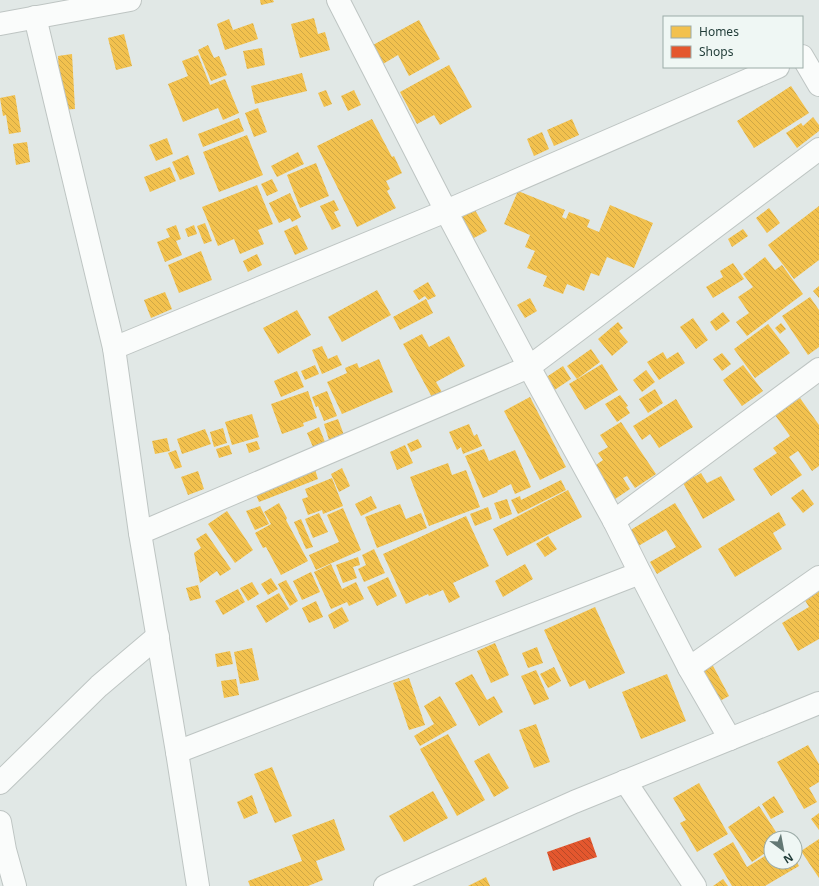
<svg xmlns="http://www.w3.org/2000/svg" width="819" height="886" font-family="'Noto Sans',sans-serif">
<defs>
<pattern id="homes-back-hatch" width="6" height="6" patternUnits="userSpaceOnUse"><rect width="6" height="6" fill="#f2c14e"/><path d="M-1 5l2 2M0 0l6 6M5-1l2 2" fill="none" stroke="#cfa745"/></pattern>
<pattern id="shops-back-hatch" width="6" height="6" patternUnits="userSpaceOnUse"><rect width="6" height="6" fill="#e4572e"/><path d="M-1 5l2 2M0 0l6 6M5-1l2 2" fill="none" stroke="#b84928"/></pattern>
</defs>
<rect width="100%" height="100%" fill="#e1e8e6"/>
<g fill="url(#homes-back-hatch)">
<path d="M260,0h13l1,2 -13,3z"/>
<path d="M314,18l4,16 7,-2 5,18 -30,8 -9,-34z"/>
<path d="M229,19l4,11 20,-7 5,16 -33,11 -8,-26z"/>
<path d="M419,20l21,39 -31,17 -11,-21 -15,9 -10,-19z"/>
<path d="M124,34l8,32 -16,4 -8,-32z"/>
<path d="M208,45l6,13 5,-2 8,19 -16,6 -13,-31z"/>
<path d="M262,48l3,17 -18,4 -4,-18z"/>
<path d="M72,54l3,55 -14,1 -3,-54z"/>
<path d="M198,55l12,30 15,-6 14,34 -16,7 -5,-12 -35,14 -15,-38 20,-8 -6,-15z"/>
<path d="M449,65l23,42 -32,18 -6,-10 -17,9 -17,-32z"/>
<path d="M302,73l5,18 -52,13 -4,-18z"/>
<path d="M791,86l18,27 -55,35 -17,-27z"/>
<path d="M326,90l6,14 -8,3 -6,-14z"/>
<path d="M354,90l7,15 -13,6 -7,-15z"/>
<path d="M15,95l6,37 -12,2 -3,-19 -3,1 -3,-18z"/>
<path d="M258,108l9,24 -13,5 -9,-24z"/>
<path d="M813,117l6,8v6l-22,17 -11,-15 15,-10 2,3z"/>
<path d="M239,118l5,13 -41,16 -5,-13z"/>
<path d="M372,119l20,38 2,-1 8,17 -16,8 4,8 -3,2 9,17 -39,19 -40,-81z"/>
<path d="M572,119l7,16 -25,11 -7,-16z"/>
<path d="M542,132l7,17 -15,7 -7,-17z"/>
<path d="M247,135l16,40 -44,17 -16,-40z"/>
<path d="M167,138l6,16 -17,7 -7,-16z"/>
<path d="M27,142l3,20 -14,3 -3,-21z"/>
<path d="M298,152l6,12 -27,13 -6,-11z"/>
<path d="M188,155l7,19 -15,6 -8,-18z"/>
<path d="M316,163l13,33 -29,12 -13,-33z"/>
<path d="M170,167l6,14 -26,11 -6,-15z"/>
<path d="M272,179l6,12 -11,5 -6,-12z"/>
<path d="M257,185l16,39 -15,6 6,14 -24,10 -6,-15 -16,7 -16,-39z"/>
<path d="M518,191l47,19 -3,7 4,2 3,-7 21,8 -3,7 12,5 11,-27 43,18 -19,45 -27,-11 -8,19 -8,-3 -7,18 -17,-7 -4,10 -20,-8 4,-10 -20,-8 8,-17 -10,-4 5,-12 -26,-11z"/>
<path d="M290,193l11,24 -9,5 -2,-4 -11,5 -10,-20z"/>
<path d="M334,200l5,10 -5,2 7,14 -9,4 -12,-24z"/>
<path d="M819,206v54l-25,19 -26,-34z"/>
<path d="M769,208l11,15 -13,10 -11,-15z"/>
<path d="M475,210l12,21 -15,8 -12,-21z"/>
<path d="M205,223l7,18 -8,3 -7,-18z"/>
<path d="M176,225l5,14 -5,2 6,14 -17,7 -8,-20 13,-5 -4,-8z"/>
<path d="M194,225l3,9 -9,3 -3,-8z"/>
<path d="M297,225l11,24 -13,6 -11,-24z"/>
<path d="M743,229l5,7 -16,11 -4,-8z"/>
<path d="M201,251l11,29 -33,13 -11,-28z"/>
<path d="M257,254l5,11 -14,7 -5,-11z"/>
<path d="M765,257l10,13 7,-5 21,29 -56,42 -11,-14 13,-9 -11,-16 15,-10 -10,-13z"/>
<path d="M733,263l11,16 -31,19 -7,-11 17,-10 -3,-6z"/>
<path d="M428,282l8,14 -8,4 -3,-4 -6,4 -6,-9z"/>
<path d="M819,286v12l-6,-7z"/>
<path d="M377,290l14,25 -49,27 -14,-25z"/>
<path d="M165,292l7,17 -21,9 -7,-18z"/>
<path d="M810,297l9,13v37l-11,8 -26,-39z"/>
<path d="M530,298l7,13 -12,7 -8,-13z"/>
<path d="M426,299l7,14 -33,17 -7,-13z"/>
<path d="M297,310l14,25 -33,19 -15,-26z"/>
<path d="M723,312l7,9 -14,10 -6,-9z"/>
<path d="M693,318l15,22 -12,9 -16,-22z"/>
<path d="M618,322l5,6 -4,3 9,11 -16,14 -14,-17z"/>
<path d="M781,323l5,6 -6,5 -5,-6z"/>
<path d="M768,324l22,29 -35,25 -21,-29z"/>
<path d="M422,334l7,13 20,-11 16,30 -29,16 7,12 -10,5 -30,-55z"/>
<path d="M322,346l6,13 9,-4 5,10 -20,9 -10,-24z"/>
<path d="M591,349l9,13 -23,17 -10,-13z"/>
<path d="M663,352l4,7 11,-7 7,11 -26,17 -12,-18z"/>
<path d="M722,353l9,11 -9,7 -9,-12z"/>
<path d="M379,359l14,33 -51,22 -15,-32 20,-9 -2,-5 12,-5 2,5z"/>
<path d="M602,364l16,26 -33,20 -16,-26z"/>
<path d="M315,365l4,9 -14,6 -4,-9z"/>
<path d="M743,365l20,26 -21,15 -19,-26z"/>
<path d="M563,366l8,13 -18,12 -8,-13z"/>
<path d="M646,370l9,12 -13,10 -9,-12z"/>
<path d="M297,371l7,16 -23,10 -7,-16z"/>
<path d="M655,389l8,14 -15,10 -9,-14z"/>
<path d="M308,391l9,27 -14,5 1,3 -22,8 -11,-30z"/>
<path d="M327,391l10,25 -13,5 -6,-15 -2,1 -4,-10z"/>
<path d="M620,395l8,11 -2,1 4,6 -13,9 -12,-18z"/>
<path d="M530,397l36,70 -26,13 -36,-69z"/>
<path d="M800,398l19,27v41l-7,5 -14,-20 -9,6 13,18 -31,21 -18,-27 24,-16 -4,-5 17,-12 -15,-21z"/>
<path d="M676,399l17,28 -34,21 -9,-14 -8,6 -9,-14z"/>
<path d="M252,414l7,23 -27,8 -7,-23z"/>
<path d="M338,419l6,16 -15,5 -5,-16z"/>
<path d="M621,422l35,52 -21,14 -8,-12 -4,2 7,11 -15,10 -22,-32 10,-7 -5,-7 10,-6 -8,-12z"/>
<path d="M469,424l5,12 3,-2 5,12 -19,8 -2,-7 -4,3 -8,-18z"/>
<path d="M319,427l6,15 -12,5 -6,-14z"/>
<path d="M223,428l4,15 -13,4 -4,-15z"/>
<path d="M205,429l6,15 -29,10 -5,-15z"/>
<path d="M167,438l3,13 -15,3 -3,-13z"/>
<path d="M418,439l4,8 -11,5 -4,-8z"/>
<path d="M257,441l3,8 -11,4 -3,-9z"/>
<path d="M229,445l3,9 -13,4 -3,-9z"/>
<path d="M405,445l8,18 -16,7 -7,-18z"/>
<path d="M484,449l5,12 26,-11 16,37 -16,7 -4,-10 -14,7 1,1 -15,6 -18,-42z"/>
<path d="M176,450l6,17 -7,2 -7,-16z"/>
<path d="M313,463l5,16 -59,23 -6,-15z"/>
<path d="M448,463l4,12 14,-5 14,37 -51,19 -19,-49z"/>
<path d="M342,468l8,18 -11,6 -8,-18z"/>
<path d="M198,471l6,18 -16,6 -7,-18z"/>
<path d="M701,473l6,10 14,-7 14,24 -32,19 -20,-36z"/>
<path d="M332,478l11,28 -20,8 -1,-4 -14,5 -6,-16 6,-2 -3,-8z"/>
<path d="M561,480l5,10 -48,24 -7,-14 9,-4 1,4z"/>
<path d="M803,489l11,15 -11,9 -12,-15z"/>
<path d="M568,490l14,27 -75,39 -14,-27z"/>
<path d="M371,496l6,12 -16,8 -6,-12z"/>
<path d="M507,499l5,15 -12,5 -6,-16z"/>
<path d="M279,503l8,15 -1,2 22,41 -27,14 -15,-28 -3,1 -8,-15 16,-9 -7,-12z"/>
<path d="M675,503l27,44 -45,27 -7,-12 26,-15 -10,-17 -33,19 -9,-15z"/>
<path d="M400,504l6,15 15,-6 6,15 -50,20 -12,-31z"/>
<path d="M260,506l9,18 -14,6 -9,-19z"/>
<path d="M488,507l4,12 -17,7 -5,-12z"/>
<path d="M343,508l18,42 -45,20 -7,-15 30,-13 -12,-27z"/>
<path d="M227,511l26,39 -18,13 -27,-39z"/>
<path d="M779,512l7,13 -13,8 9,16 -47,28 -17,-28z"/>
<path d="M319,513l9,19 -15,6 -8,-19z"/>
<path d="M466,516l23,50 -36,17 7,14 -11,6 -6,-13 -14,6 -1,-2 -22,10 -23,-50z"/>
<path d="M301,519l12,28 -7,2 -12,-27z"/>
<path d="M206,533l25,36 -11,7 -3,-5 -17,12 -6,-30 7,-5 -5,-9z"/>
<path d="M548,536l9,13 -12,8 -9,-13z"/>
<path d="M374,549l11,24 -21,9 -6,-13 8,-4 -4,-10z"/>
<path d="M358,557l2,8 -7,2 4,11 -14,5 -7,-18z"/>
<path d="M331,564l11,25 14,-7 8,17 -15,7 -2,-4 -16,7 -17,-37z"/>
<path d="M525,564l8,15 -30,18 -8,-16z"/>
<path d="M311,572l9,20 -18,8 -9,-19z"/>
<path d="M388,577l9,19 -20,10 -10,-19z"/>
<path d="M271,578l7,11 -10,6 -7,-11z"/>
<path d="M286,580l12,21 -8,5 -12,-22z"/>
<path d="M819,581v58l-21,12 -16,-28 27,-16 -9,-15z"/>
<path d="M252,582l7,12 -11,7 -8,-13z"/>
<path d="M198,585l3,13 -11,3 -4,-13z"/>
<path d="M238,589l7,13 -22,13 -8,-14z"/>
<path d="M279,593l10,16 -23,14 -10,-17z"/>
<path d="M316,601l7,16 -14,6 -7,-15z"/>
<path d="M342,607l7,14 -15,8 -6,-14z"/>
<path d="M595,607l30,66 -36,16 -4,-9 -15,7 -26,-57z"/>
<path d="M495,643l14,32 -18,8 -14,-32z"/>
<path d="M537,647l6,16 -15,5 -6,-15z"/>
<path d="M252,648l7,32 -19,4 -6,-32z"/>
<path d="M230,651l3,13 -16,3 -2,-13z"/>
<path d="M712,664l17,32 -11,6 -17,-33z"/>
<path d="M554,667l7,14 -13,7 -8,-14z"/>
<path d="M536,670l13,29 -15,6 -13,-29z"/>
<path d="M472,674l15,26 7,-4 9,16 -24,14 -24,-43z"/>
<path d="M667,674l19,47 -45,18 -19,-47z"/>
<path d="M409,678l16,47 -16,5 -16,-47z"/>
<path d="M236,679l3,16 -15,3 -3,-17z"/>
<path d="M440,696l17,29 -37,21 -6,-10 20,-12 -10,-18z"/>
<path d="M536,724l14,38 -16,6 -15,-38z"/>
<path d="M448,734l37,66 -28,16 -37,-67z"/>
<path d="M808,745l11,19v18l-10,6 8,14 -13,7 -27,-47z"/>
<path d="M489,753l20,35 -15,9 -20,-36z"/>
<path d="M272,767l20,49 -17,7 -21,-49z"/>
<path d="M699,783l29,51 -31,18 -17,-29 6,-3 -13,-22z"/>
<path d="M433,791l15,27 -44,24 -15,-26z"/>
<path d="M252,795l6,18 -14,6 -7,-17z"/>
<path d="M774,796l10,16 -13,7 -9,-15z"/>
<path d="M759,806l21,32h-9v11l-19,13 -24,-35z"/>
<path d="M819,813v17l-8,-11z"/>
<path d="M334,819l11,31 -29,11 7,19 -15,6h-58l-2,-5 54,-20 -10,-26z"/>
<path d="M819,839v39l-18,-27z"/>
<path d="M733,842l14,25 24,-15v10h24v-3l4,7 -34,20h-33l-19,-32z"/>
<path d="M486,877l4,9h-22z"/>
<path d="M723,879l5,7h-15z"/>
</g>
<path fill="url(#shops-back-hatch)" d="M590,837l7,20 -44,14 -6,-19z"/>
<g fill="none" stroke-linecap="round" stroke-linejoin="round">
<g stroke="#bec5c3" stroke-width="24">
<g id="minor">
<path d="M338,0l108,211 83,156 85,154 26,52 49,95 41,71"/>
<path d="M35,17l79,331 26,185 37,219 21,134"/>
<path d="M0,24l130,-24"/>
<path d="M802,56l17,29"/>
<path d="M114,348l332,-137 332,-144"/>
<path d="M614,521l205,-152"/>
<path d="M140,533l389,-166 290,-218"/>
<path d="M689,668l130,-91"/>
<path d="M177,752l463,-179"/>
<path d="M625,781l70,105"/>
<path d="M0,783l99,-97 59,-50"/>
<path d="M0,822l5,28 10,36"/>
<path d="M385,886l189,-84 245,-99"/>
</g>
</g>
<use href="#minor" stroke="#fafcfb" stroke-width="22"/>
</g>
<rect x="663" y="16" width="140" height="52" fill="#eff7f4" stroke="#9caca8"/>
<rect x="671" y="26" width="20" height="12" fill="#f2c14e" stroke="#9caca8"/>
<text x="699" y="36" font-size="12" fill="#1f3b37">Homes</text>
<rect x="671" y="46" width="20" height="12" fill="#e4572e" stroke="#9caca8"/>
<text x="699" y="56" font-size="12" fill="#1f3b37">Shops</text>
<g transform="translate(783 850) rotate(148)"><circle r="19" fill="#eff7f4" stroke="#9caca8"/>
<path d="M0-3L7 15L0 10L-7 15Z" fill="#637874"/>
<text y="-6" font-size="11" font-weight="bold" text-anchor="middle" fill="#1f3b37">N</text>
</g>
</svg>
